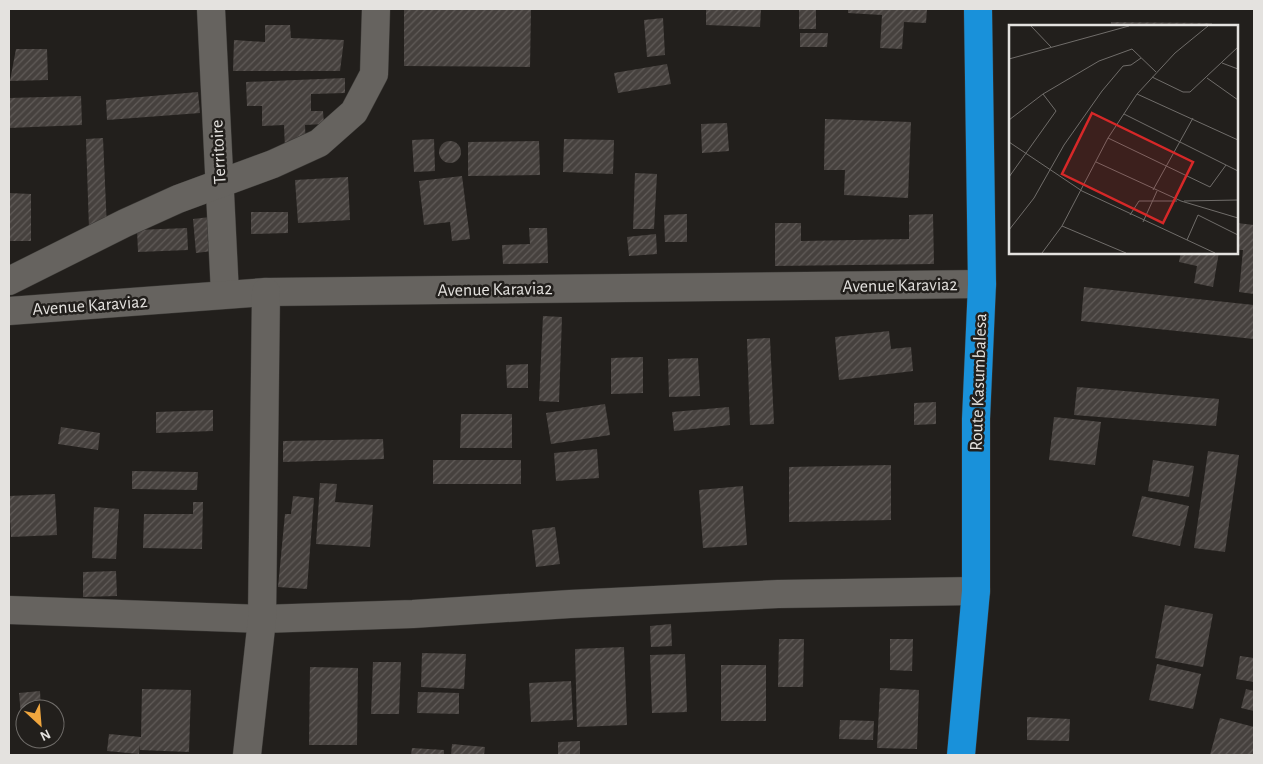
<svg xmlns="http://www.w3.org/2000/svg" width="1263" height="764" font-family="'Alegreya Sans',sans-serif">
<defs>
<pattern id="building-hatch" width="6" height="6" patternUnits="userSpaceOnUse" patternTransform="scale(1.25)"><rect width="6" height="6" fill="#46413e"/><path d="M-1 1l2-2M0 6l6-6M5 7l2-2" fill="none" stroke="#615c59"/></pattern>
</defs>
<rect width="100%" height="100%" fill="#221f1c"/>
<g fill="url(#building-hatch)">
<path d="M404,9h127l-1,58 -126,-1z"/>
<path d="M706,9h55l-1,18 -54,-2z"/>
<rect x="799" y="9" width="17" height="20"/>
<path d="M848,9h79l-1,14 -22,-1 -2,27 -22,-1 2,-33 -34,-2z"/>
<path d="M663,18l2,37 -18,2 -3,-37z"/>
<path d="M1111,22l101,1v3h-101z"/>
<path d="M265,25h25l1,13 53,2 -4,31h-107l1,-31 31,2z"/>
<path d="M800,33h28l-1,14h-27z"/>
<path d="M16,49h31l1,31 -38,1z"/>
<path d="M667,64l4,20 -53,9 -4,-20z"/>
<path d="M345,78v15l-34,1v17h12l1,13 -19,1 1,24 -21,1 -1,-25 -22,1v-20h-15l-1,-24z"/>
<path d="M198,92l2,21 -93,7 -1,-20z"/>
<path d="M81,96l1,29 -73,3v-30z"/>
<path d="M825,119l86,3 -3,76 -64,-3 1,-25h-21z"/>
<path d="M727,123l2,28 -27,2 -1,-29z"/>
<path d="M103,138l4,91h-18l-3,-90z"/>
<path d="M434,139l1,32 -21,1 -2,-32z"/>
<path d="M564,139l50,1 -1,34 -50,-2z"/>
<circle cx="450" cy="152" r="11"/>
<path d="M539,141l1,34 -72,1v-34z"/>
<path d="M635,173l22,1 -3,55h-21z"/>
<path d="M462,176l8,63 -18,2 -2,-19 -26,3 -5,-44z"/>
<path d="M348,177l2,43 -52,3 -3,-43z"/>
<path d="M9,193l22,1v47h-22z"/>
<path d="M251,212h37v21l-37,1z"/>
<path d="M687,214v28h-22l-1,-27z"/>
<path d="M933,214l1,50 -159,2v-43h26v18l108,-2v-24z"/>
<path d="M210,217l2,34 -16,2 -3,-34z"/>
<path d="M1237,223l17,2v69l-15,-2 4,-42h-6z"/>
<path d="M187,228l1,22 -50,2 -1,-22z"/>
<path d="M529,228h18l1,35 -45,1 -1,-19 28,-1z"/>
<path d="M656,234l1,20 -28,2 -2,-19z"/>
<path d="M1181,252h38l-6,35 -19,-4 3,-17 -18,-4z"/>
<path d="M1084,287l170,18v34l-173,-18z"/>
<path d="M543,316l19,1 -3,85 -20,-1z"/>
<path d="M889,331l2,18 20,-2 2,24 -74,9 -4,-43z"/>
<path d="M770,338l4,86 -24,1 -3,-86z"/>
<path d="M643,357v36l-32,1v-36z"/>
<path d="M698,358l2,38 -31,1 -1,-38z"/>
<path d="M528,364v24h-21l-1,-23z"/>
<path d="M1077,387l142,12 -3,27 -142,-11z"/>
<path d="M936,402v22l-22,1v-22z"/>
<path d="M605,404l5,31 -59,9 -5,-31z"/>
<path d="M729,407l1,18 -56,6 -2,-19z"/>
<path d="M213,410v21l-57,2v-21z"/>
<path d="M461,414h51v34h-52z"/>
<path d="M1054,417l47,5 -6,43 -46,-5z"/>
<path d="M61,427l39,6 -2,17 -40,-6z"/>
<path d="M383,439l1,20 -101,3v-21z"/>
<path d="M597,449l2,29 -43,3 -2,-28z"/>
<path d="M1208,451l31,4 -14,97 -31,-4z"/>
<rect x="433" y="460" width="88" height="24"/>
<path d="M1153,460l41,6 -5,31 -41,-6z"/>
<path d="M891,465v55l-102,2v-55z"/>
<path d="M132,471l66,1 -1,18 -65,-1z"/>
<path d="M320,483l17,1 -2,18 38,3 -3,42 -54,-3z"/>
<path d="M743,486l4,59 -44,3 -4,-58z"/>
<path d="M55,494l2,41 -46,2 -2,-41z"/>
<path d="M293,496l21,2 -7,91 -29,-2 7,-73h6z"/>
<path d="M1142,496l47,10 -9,40 -48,-10z"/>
<path d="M193,502h10l-1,47 -59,-1 1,-34h49z"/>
<path d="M94,507l25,2 -3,50 -24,-1z"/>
<path d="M555,527l5,37 -24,3 -4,-37z"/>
<path d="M116,571l1,25 -34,1v-25z"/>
<path d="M1165,605l48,9 -10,53 -48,-9z"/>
<path d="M671,624l1,22 -21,1 -1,-21z"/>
<path d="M779,639h25l-1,48h-25z"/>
<path d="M890,639h23l-1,32 -22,-1z"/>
<path d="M624,647l3,78 -50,2 -2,-78z"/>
<path d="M422,653l44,1 -2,35 -43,-2z"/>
<path d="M685,654l2,58 -35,1 -2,-58z"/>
<path d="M1240,656l14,2v24l-18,-3z"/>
<path d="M373,662h28l-2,52h-28z"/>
<path d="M1157,664l44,10 -8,35 -44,-9z"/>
<rect x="721" y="665" width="45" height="56"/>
<path d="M310,667l48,1 -1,77h-48z"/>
<path d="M571,681l2,39 -42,2 -2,-39z"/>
<path d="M880,688l39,2 -2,59 -40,-1z"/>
<path d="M142,689l49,1 -2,62 -49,-2v-6l-1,10 -32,-3 2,-17 32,3z"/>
<path d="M1246,689l8,2v20l-13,-3z"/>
<path d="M40,691l1,18h-16v18h-3l-3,-34z"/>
<path d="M418,692l41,1v21l-42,-1z"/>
<path d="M1027,717l43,2 -1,22 -42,-1z"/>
<path d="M1220,718l34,9v28h-44z"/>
<path d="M840,720l34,1 -1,19 -34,-1z"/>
<path d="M580,741v14h-22v-13z"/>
<path d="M452,744l33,3 -1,8h-33z"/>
<path d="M412,748l32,2v5h-33z"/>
</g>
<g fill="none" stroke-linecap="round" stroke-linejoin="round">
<g stroke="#3b3936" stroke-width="29">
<g id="street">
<path d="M211,9l14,285"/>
<path d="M9,281l116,-58 53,-24 95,-35 46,-21 35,-31 20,-38 2,-65"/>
<path d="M9,311l257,-19 716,-8"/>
<path d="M9,610l253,9 151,-5 157,-10 208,-10 198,-3"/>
<path d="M247,755l15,-136 4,-327"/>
</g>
</g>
<g stroke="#3b3936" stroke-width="29">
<path id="highway" d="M961,755l15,-164v-172l6,-135 -4,-275"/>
</g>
<use href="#street" stroke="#66635f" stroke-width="28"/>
<use href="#highway" stroke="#1991da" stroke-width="28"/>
</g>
<g text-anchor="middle" stroke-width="5" stroke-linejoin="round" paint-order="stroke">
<g font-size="18" fill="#e4e2df" stroke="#221f1c">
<text transform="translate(218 152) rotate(-93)" y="6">Territoire</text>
<text transform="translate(900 285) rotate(-1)" y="6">Avenue Karavia2</text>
<text transform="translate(495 289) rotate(-1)" y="6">Avenue Karavia2</text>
<text transform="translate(90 305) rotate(-4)" y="6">Avenue Karavia2</text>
<text transform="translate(978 382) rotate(-88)" y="6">Route Kasumbalesa</text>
</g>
</g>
<g transform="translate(1009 25)">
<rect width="229" height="229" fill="#221f1c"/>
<path fill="none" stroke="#706d6a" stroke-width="1" d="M22,1l20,21M0,34l120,-33M213,38l16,6M143,52l31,15h7l48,-45M198,53l31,22M128,69l101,46M115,89l114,57M0,95l34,-26 56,-33 33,-12 24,23M99,113l102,49 16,-22M0,117l73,49 133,62M87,137l85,39 57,17M0,152l47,-66 -13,-17M144,165l40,-72M175,176l54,-1M121,190l9,-14h38M134,197l14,-31M53,201l64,27M0,205l25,-32 30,-53 38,-54 21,-25 8,-1 10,-7M178,215l11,-25 40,20M33,228l20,-27 46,-88 29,-44 38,-41 33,-27"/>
<path fill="#d62828" fill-opacity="0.15" stroke="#d62828" stroke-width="2.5" d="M83,88l101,49 -30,61 -101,-49z"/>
<rect width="229" height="229" fill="none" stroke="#e4e2df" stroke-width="2.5"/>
</g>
<rect width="1263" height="764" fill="none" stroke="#e4e2df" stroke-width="20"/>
<g transform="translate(40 724) rotate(154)"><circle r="24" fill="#221f1c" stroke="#706d6a"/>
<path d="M0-4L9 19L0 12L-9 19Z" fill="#f0a63e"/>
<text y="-8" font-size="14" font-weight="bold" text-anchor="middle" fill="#e4e2df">N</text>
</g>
</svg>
